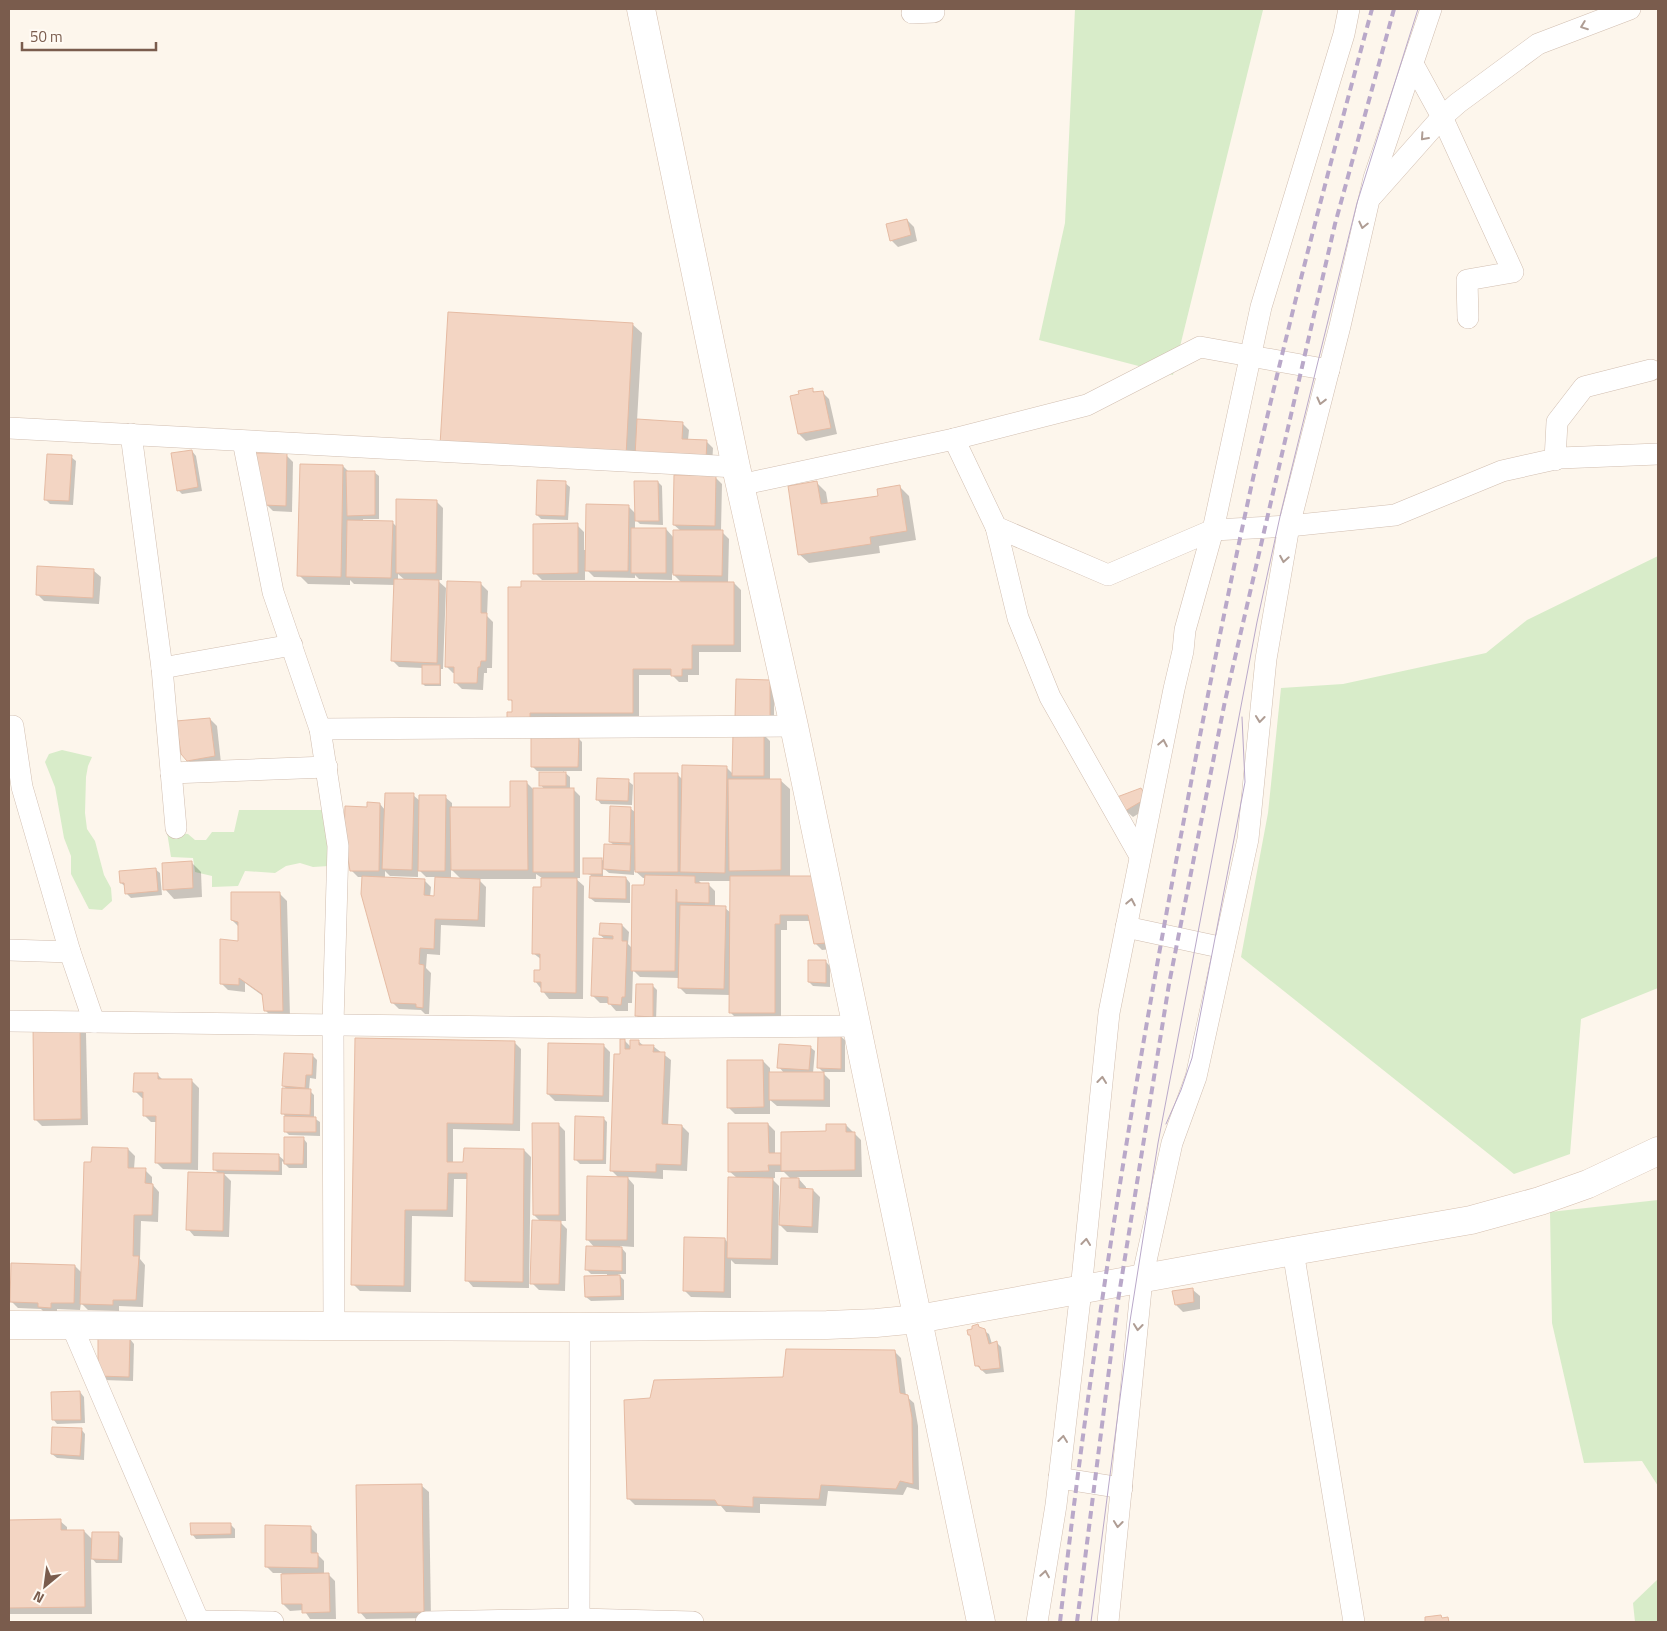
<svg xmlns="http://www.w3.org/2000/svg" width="1667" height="1631" font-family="'Titillium Web',sans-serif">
<rect width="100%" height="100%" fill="#fdf6ec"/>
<g fill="#d8ecc9">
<path d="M1075,9l188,1 -90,365 -134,-35 26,-117z"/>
<path d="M1658,556v432l-77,31 -11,135 -56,20 -273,-217 27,-144 13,-125 62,-4 143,-31 41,-33z"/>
<path d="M62,750l30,7 -4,9 -2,11 -1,36 2,16 8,12 9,34 7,13 1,13 -10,9 -13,-1 -18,-35v-18l-7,-18 -9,-51 -10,-25 4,-8z"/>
<path d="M239,810h86l4,56 -16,1 -13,-4 -14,3 -11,7 -30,-2 -7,15 -26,1v-11l-17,-4 -2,-14 -22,-1 -4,-25 21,2 7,6h11l6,-8h22z"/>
<path d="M1658,1200v286l-16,-25 -58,2 -32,-140 -2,-111z"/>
<path d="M1658,1579v43h-23l-2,-19z"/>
</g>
<g fill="#0003" fill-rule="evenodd">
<path d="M907,220l7,7 3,14 -19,6 -7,-7z"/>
<path d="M632,324l10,9 -5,88 45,2 7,7 -1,10 18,1 7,7 -1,18 -261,-13z"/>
<path d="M812,390l4,3 6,-1 7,7 8,35 -31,7 -7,-7 1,-39z"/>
<path d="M192,451l4,5 6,35 -20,3 -4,-4z"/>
<path d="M286,455l7,7 -1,50 -19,-1 -7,-7z"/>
<path d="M71,457l5,4 -3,44 -23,-1 -5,-5z"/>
<path d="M343,466l6,6h25l5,4v43h-16v3h29l5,5 39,-26 7,7 -1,72h-5l9,8 -3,81h-2v17h-16l-2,-2v-16l-24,-1 -6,-6 2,-76 -41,-1 -4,-4v5l-42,-1 -9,-9zM398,574l7,6h-7z"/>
<path d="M715,477l7,7 -1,47 8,8 -1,44h6l7,7v62h-42v23h-11v7h-9l-7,-7h-33v45l-103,-1 -23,-6v-10l-3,-4 172,-116 -10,-10v7l-33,-1 -4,-4v3l-41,-1 -9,-9v12h-43l-7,-7 42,-48 7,7v18h3l41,-44 8,8 22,-32 4,4 1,39 -23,-1 -5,-5v10h31l8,9 7,-7 -7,-6z"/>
<path d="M565,483l5,4 -2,33 -27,-1 -4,-4z"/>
<path d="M817,483l9,9 2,12 51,-7 21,-10 9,9 7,44 -37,6 1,7 -71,10 -10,-9z"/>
<path d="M94,571l7,6 -2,27 -55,-3 -7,-7z"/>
<path d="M481,584l7,7 -1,25 6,6 -1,46h-5v5h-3l-1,17 -21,-1 -7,-7v-9h-2l-7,-7z"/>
<path d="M737,681h33l4,5v37z"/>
<path d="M210,719l7,7 4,37 -26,4 -7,-7z"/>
<path d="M763,734l7,7v39h10l10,9v88l42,72 -10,1 -7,-7 -4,-22h-24v9h-6v90l-44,-1 -7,-7v-17l-44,-1 -7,-7v-9l-39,-1 -7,-7 -1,33h-4v8h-12l-7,-8h-9l-7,-7 13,-56 -6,-5 22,-10 7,7 -1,12 5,5 13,-71h-3l-9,-8v5l-25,-2 -6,-5v10h23l4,5v20l-35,-1 -5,-4 1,-23 -7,-2 17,-14 4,3 9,-17 -4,-3 20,-34 6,5 41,-39 6,6 43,-13 8,8zM699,881h32v32l-6,-5 -10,-1v-16l-7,-7h-6z"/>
<path d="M578,738l4,4v29h-45l-5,-5z"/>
<path d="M563,771l7,6v12h3l7,7v82h-5l9,8 -1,113h-34l-14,-18 7,-10v-11l-9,-7 9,-65v-10l-6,-4v5h-58l8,8 -1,40 -44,-2 -1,30 -13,-1 -1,14 5,5 -2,41h-4l-4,-4 -22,-1 -7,-7 -29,-125h-5l-7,-7 17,-62 12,-4 5,6 28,-15 7,6 25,-4 7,6v5h59l16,-25 6,6h11l-3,-4 22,-12zM418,869l8,8h10v20h-6l1,-10 -7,-7 -39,-2v-7l5,5 28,1zM451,869l10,10h-10z"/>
<path d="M628,781l5,4 -1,20 -31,-1 -4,-5z"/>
<path d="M1141,789l12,16 -20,12 -7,-6 -7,-13z"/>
<path d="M191,862l10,10 1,25 -28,2 -9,-10z"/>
<path d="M155,869l5,4 2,22 -31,3 -4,-4 -1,-7 -5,-4z"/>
<path d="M280,894l7,7 3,116h-18l-7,-7 -2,-14 -18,-13v9l-17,-2 -7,-7 18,-40v-16l-7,-7z"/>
<path d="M826,962l4,4v21l-17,-1 -4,-4z"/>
<path d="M653,986l4,4 -1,31 -15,-1 -4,-4z"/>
<path d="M79,1027l7,6 2,92 -46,1 -7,-7z"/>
<path d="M840,1036l5,4v32h-22l-4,-4z"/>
<path d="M356,1040l158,2 7,7 -1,82 -67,-2v34h12l59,-13 7,7 -2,131 -56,-1 -6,-7 1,-101h-14l-1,38 -41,-1 -1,76 -51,-1 -7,-7z"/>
<path d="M625,1041l6,6 7,-6 6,5h9l18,14 -3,66h14l7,7 -2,38 -24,-1v9l-36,-2 7,8v62l-14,-1 6,7v21h-8l6,6v20l-33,1 -5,-4 21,-21v-2h-16l-5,-5 9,-21 -8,-9 32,-61 -8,-8 10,-115z"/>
<path d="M603,1045l7,7 -1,50 -54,-1 -7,-7z"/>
<path d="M810,1047l5,4 -2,22 11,1 6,6v27l-53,-1 -7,-6v14h-35l-7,-7 35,-46 7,7v5h14l-5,-6z"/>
<path d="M313,1056l4,4 -1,19 -6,-1 -1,12 5,5v23l6,4v14l-31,-1 -4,-4v-15l-2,-3 4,-24 -4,-3z"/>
<path d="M157,1074l6,6 29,1 7,7 -1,82 -35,-1 -7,-7 1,-40h-6l-7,-7v-17h-2l-7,-7z"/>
<path d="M603,1118l4,4 -1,42h-26l-5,-5z"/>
<path d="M558,1124l7,7 1,90h-7l8,8 -2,62 -26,-1 -7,-7 9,-61 -7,-7z"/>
<path d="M768,1124l7,7v23h7l64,-29 15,15 1,37h-65l9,10v3h7l7,7 -2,36 -31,-1 -7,-7 11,-46 -7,-7h-9v6h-4l8,8 -1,79 -43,-1 -4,-4v38l-40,-1 -7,-7 41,-51 3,4 9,-65 -8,-7z"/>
<path d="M303,1138l4,5v25h-18l-7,-7v14l-58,-1 7,7 -2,56 -35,-1 -6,-7 31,-55 -4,-4 63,-15 7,6z"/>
<path d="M128,1149l7,7 -1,13 11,1 7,7v7l7,8 -1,30 -17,-1 -1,38 5,6 -2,42 -24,-1v5l-31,-1 -7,-7 -1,7 -23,-1v5h-11l-5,-5 -23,-1 -7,-7 64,-35 7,7 11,-110z"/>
<path d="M1193,1290l7,6v13l-17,3 -7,-7z"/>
<path d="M981,1329l8,5 3,10 5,-1 4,4 3,25 -18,2 -10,-9 -5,-29 -2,-2z"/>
<path d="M100,1339h30l4,5 -1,37 -30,-1z"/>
<path d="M894,1351l7,7 5,38 8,7 4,23 1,64 -12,-3 -4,8 -75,-4 -2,15 -66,-2v9l-34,-1 -5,-6 -86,-1 -7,-7 23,-99 133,-21z"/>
<path d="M80,1392l4,5 1,26 -28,1 -4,-5z"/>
<path d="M81,1429l4,5 -1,26 -27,-2 -5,-4z"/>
<path d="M422,1486l7,6 2,126 -65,1 -6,-7z"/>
<path d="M9,1521h51l7,6v4h17l9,9 25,-7 5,5 -1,25h-26l-5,-6 1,57h-83z"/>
<path d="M230,1524l5,5v9l-39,1 -4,-5z"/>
<path d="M310,1527l7,7v20l7,7v13h4l7,7 1,38h-26l-6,-9 -14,1 -7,-7 -1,-31h-9l-7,-7z"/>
</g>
<g fill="#f3d5c3" stroke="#e6bba3">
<path d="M907,219l4,16 -21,6 -4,-17z"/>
<path d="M448,312l185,11 -7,133 -186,-11z"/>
<path d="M813,388v4l10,-1 8,37 -33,6 -8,-38 9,-2 -1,-3z"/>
<path d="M637,419l46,3 -1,17 25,1 -1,19 -71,-3z"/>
<path d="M192,450l6,37 -21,4 -6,-38z"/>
<path d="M252,453h35l-1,53 -22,-1z"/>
<path d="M47,454l25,1 -3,46 -25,-1z"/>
<path d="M300,464l43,1 -2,112 -44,-1z"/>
<path d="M346,471h29v44l-28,1z"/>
<path d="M674,475h42l-1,51 -42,-1z"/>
<path d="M537,480l29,1 -1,35 -29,-1z"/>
<path d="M634,481h24l1,40h-24z"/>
<path d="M817,481l4,23 57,-8 -1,-7 23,-4 7,46 -37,6 1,7 -73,11 -10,-69z"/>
<path d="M396,499l41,1 -1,73h-40z"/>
<path d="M586,504l43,1 -1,66h-43z"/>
<path d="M347,520l46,1 -2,57 -45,-1z"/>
<path d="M578,523v50l-45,1v-50z"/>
<rect x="631" y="528" width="35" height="45"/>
<path d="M673,530h50l-1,46 -49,-1z"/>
<path d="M37,566l57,3 -1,29 -57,-3z"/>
<path d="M394,579l45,1 -2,83 -46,-2z"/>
<path d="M447,581l34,1v31h6l-1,48h-5l-1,6h-2l-1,16h-23v-16h-9z"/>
<path d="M521,581l213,1v63h-42v24h-10v7h-11v-7h-38v44h-103v9l-23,1v-11h5v-12h-4v-113h13z"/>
<rect x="422" y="665" width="18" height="19"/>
<path d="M736,679l34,1v39l-35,-1z"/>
<path d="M210,718l5,38 -28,5 -6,-7 -5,-33z"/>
<path d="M733,733h31v43h-32z"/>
<path d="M531,736l48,1 -1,30h-47z"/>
<path d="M682,765l45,1 -2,107 -45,-1z"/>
<rect x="539" y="772" width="27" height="14"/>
<path d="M634,773h44v99h-43z"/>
<path d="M597,778l32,1 -1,22 -32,-1z"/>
<path d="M728,779h53v91l-52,1z"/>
<path d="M510,781h17l1,89h-77l-1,-63h60z"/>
<rect x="533" y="788" width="41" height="84"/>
<path d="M1141,788l6,10 -22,13 -8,-14z"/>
<path d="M385,793h29l-2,77 -30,-1z"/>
<path d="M419,795h27l-1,76h-27z"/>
<path d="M367,802l13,1 -1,68h-29l-6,-37 1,-28 22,1z"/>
<path d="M610,806l21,1 -1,36 -21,-1z"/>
<path d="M604,844l27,1 -1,26 -27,-2z"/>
<rect x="583" y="858" width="19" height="16"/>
<path d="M192,861l1,27 -30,2 -1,-27z"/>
<path d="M156,868l2,23 -33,3 -1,-11h-4l-1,-12z"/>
<path d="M645,875l50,1v7h14v20l-32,-1v-12l-1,-1 -1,82h-44l1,-86h12z"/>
<path d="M362,876l63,3 -1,16 10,1 1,-19 45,2 -2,41 -43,-1 -1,30 -14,-1 -1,16 5,1 -1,43 -7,-1v-3l-25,-1 -30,-109z"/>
<path d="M590,876l36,1v22l-37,-1z"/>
<path d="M730,876h83l13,67 -12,1 -6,-29h-28v9h-5v89h-46z"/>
<path d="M541,878h36l-1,115 -35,-1v-10h-7v-12h6v-16h-8l1,-67h8z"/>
<path d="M231,892h49l3,119h-19l-2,-17 -23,-16v7l-19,-1v-45l18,2v-19l-7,-2z"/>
<path d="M680,905l46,1 -2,83 -46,-1z"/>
<path d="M600,923l22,1v17h5l-2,56h-3l-1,8 -13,-1v-7l-17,-1 2,-58 20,1v-3l-14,-1z"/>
<path d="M808,960h18v23l-18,-1z"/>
<path d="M636,984h17v33l-18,-1z"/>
<path d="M80,1025l1,94 -47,1 -1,-94z"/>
<path d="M818,1035h23v34l-24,-1z"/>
<path d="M355,1038l160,3 -2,83 -66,-1v39h16l1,-14 60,1 -1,133 -58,-1 2,-108h-19l-1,37h-42l-1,76 -53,-1z"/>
<path d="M620,1039h5v10h5v-9h9v5h15l-1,7h12l-3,72 20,1 -1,40 -25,-1v8l-46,-1 4,-117h6z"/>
<path d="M548,1043l56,1 -1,52 -56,-2z"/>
<path d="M779,1044l32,2 -2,24 -32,-2z"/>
<path d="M284,1053l29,1 -1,21h-6l-1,13 -23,-2z"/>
<path d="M727,1060h36l1,47 -37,1z"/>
<rect x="769" y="1072" width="55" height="28"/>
<path d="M134,1073h24v6h34l-1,84h-36l1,-47h-13v-24h-10z"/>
<path d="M282,1088l29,1 -1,26 -29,-1z"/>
<path d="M284,1116l32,1v15h-32z"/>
<path d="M575,1116l29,1 -1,43h-29z"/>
<path d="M532,1123h27v92h-26z"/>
<path d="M728,1123h40l1,30h12v12h-13l1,6 -41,1z"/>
<path d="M826,1124h20v8h9v38l-74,1v-39l45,-1z"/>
<path d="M284,1137h20l-1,27h-19z"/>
<path d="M92,1147l36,1v20h18l-1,15 8,1 -1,31h-18l-1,41h6l-3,44h-23v5l-33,-1 4,-142h7z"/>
<path d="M213,1153l66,1v17l-66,-1z"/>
<path d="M188,1172l36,1 -1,58 -37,-1z"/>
<path d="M587,1176l41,1 -1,63h-41z"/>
<path d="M728,1177l45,1 -2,81 -44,-1z"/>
<path d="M781,1178h18v10l14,1 -1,38 -33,-2z"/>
<path d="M532,1220l29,1 -2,63h-29z"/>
<path d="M684,1237l41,1 -1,54 -41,-1z"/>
<path d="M586,1246l36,1v24l-37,-1z"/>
<path d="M11,1263l64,2 -1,38h-23v5l-13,-1v-4l-28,-1z"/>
<path d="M620,1275l1,21 -36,1 -1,-21z"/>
<path d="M1193,1288l1,14 -19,3 -3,-14z"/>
<path d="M978,1324l1,3 6,2 4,15 8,-3 3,27 -19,2 -2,-4h-4l-5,-31h-2l-1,-5 5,-1v-3z"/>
<path d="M98,1337l32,1 -1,39 -31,-1z"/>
<path d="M786,1349l109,1 5,43 8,2 4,23 1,66 -13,-3 -4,8 -75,-4 -2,14 -66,-2v10l-35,-2 -3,-5 -88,-1 -3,-99 26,-2 4,-18 129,-3z"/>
<path d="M80,1391l1,29h-29l-1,-28z"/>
<path d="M52,1427l30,1 -2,28 -29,-2z"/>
<path d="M422,1484l2,128 -66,1 -2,-128z"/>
<path d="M61,1519v11h23l1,77 -76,1v-88z"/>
<path d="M190,1523h41v11l-40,1z"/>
<path d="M265,1525l46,1v27h7v15l-53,-1z"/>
<path d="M92,1532h27l-1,28 -27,-1z"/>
<path d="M329,1573l1,39 -28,1v-9h-20l-1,-30z"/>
<path d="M1441,1615l1,3 6,-1 1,5h-24v-5z"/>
</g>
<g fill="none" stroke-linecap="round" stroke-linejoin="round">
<g stroke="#d1beb0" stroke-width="22">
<g id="street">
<path d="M912,13l22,-1 -1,-3"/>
<path d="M1413,64l29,53 71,155 -46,8 1,38"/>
<path d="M1372,196l70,-79 16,-14 80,-59 92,-35"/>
<path d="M9,428l727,39"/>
<path d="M131,434l31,234 14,160"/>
<path d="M954,439l42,88 112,48 105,-45 76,-4 106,-11 107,-44 58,-13 98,-4"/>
<path d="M243,441l30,151 47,137 18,117 -5,178 1,302"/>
<path d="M1555,460l2,-38 27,-35 67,-17"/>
<path d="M740,485l214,-46 133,-34 113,-58 129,23"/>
<path d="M996,527l22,91 32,79 90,159"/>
<path d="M162,668l130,-23"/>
<path d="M9,726h4l9,61 48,165 24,70"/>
<path d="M320,729l474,-3"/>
<path d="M171,773l156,-6"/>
<path d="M1126,927l98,21"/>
<path d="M9,950l61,2"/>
<path d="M9,1021l580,7 268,-2"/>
<path d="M1293,1251l61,371"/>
<path d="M71,1324l128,298"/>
<path d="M1059,1478l63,10"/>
<path d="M199,1621l74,1"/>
<path d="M426,1622l153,-3 114,3"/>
<path d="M579,1622l1,-295"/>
<path d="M1037,1622l19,-117 25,-215 28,-277 65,-324 9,-38 2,-21 28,-100 48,-223 83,-273 5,-25"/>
<path d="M1108,1622l34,-343 30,-136 24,-66 52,-238 18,-180 23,-133 51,-200 34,-148 57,-169"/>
</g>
</g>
<g stroke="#d6c0b0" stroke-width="29">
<g id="secondary">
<path d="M641,9l95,458 58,259 187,896"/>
<path d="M9,1325l571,2 247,-2 49,-2 42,-4 375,-68 178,-31 69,-19 48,-17 70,-33"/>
</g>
</g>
<use href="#street" stroke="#fff" stroke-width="21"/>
<use href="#secondary" stroke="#fff" stroke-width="28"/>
<g stroke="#b9a8c9" stroke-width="1">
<path d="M1166,1124l15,-34 11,-32 53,-276 -3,-65"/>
<path d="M1091,1622l39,-301 28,-178 99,-521 24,-110 76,-309 61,-194"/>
</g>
<g stroke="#b9a8c9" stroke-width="4" stroke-dasharray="8 5" stroke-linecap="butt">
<path d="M1060,1622c30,-265 72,-529 122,-792 23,-122 47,-244 74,-365 35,-153 75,-305 116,-456"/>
<path d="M1077,1622l40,-315 52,-323 56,-283 110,-477 59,-215"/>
</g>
</g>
<defs><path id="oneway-chevron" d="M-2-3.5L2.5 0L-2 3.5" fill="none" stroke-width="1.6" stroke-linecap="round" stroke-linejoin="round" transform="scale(1.25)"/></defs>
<g stroke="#af9d94">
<use href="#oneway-chevron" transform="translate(1584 26) rotate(159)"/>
<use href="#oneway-chevron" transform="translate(1424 137) rotate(132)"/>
<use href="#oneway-chevron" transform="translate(1363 225) rotate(103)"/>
<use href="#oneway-chevron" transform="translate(1321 401) rotate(104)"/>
<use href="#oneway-chevron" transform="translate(1284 559) rotate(100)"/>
<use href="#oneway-chevron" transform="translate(1260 719) rotate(96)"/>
<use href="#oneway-chevron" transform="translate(1163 743) rotate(-79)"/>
<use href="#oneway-chevron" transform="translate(1131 902) rotate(-79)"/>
<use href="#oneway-chevron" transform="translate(1102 1080) rotate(-84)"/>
<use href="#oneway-chevron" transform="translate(1086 1242) rotate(-84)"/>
<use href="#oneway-chevron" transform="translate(1138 1327) rotate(96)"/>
<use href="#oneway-chevron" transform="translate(1063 1439) rotate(-83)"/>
<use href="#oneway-chevron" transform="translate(1118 1524) rotate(96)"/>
<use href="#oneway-chevron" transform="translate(1045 1574) rotate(-81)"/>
</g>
<rect width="1667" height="1631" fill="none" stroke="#7a5c4d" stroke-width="20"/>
<g transform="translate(45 1586) rotate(209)" stroke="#fffaf3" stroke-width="4" paint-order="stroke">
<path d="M0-4L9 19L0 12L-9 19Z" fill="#7a5c4d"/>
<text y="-8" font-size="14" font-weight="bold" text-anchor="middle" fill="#7a5c4d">N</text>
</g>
<path d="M22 42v8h134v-8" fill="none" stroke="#7a5c4d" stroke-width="2.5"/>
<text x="30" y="42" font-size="15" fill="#7a5c4d" stroke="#fffaf3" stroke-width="4" paint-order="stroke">50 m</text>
</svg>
